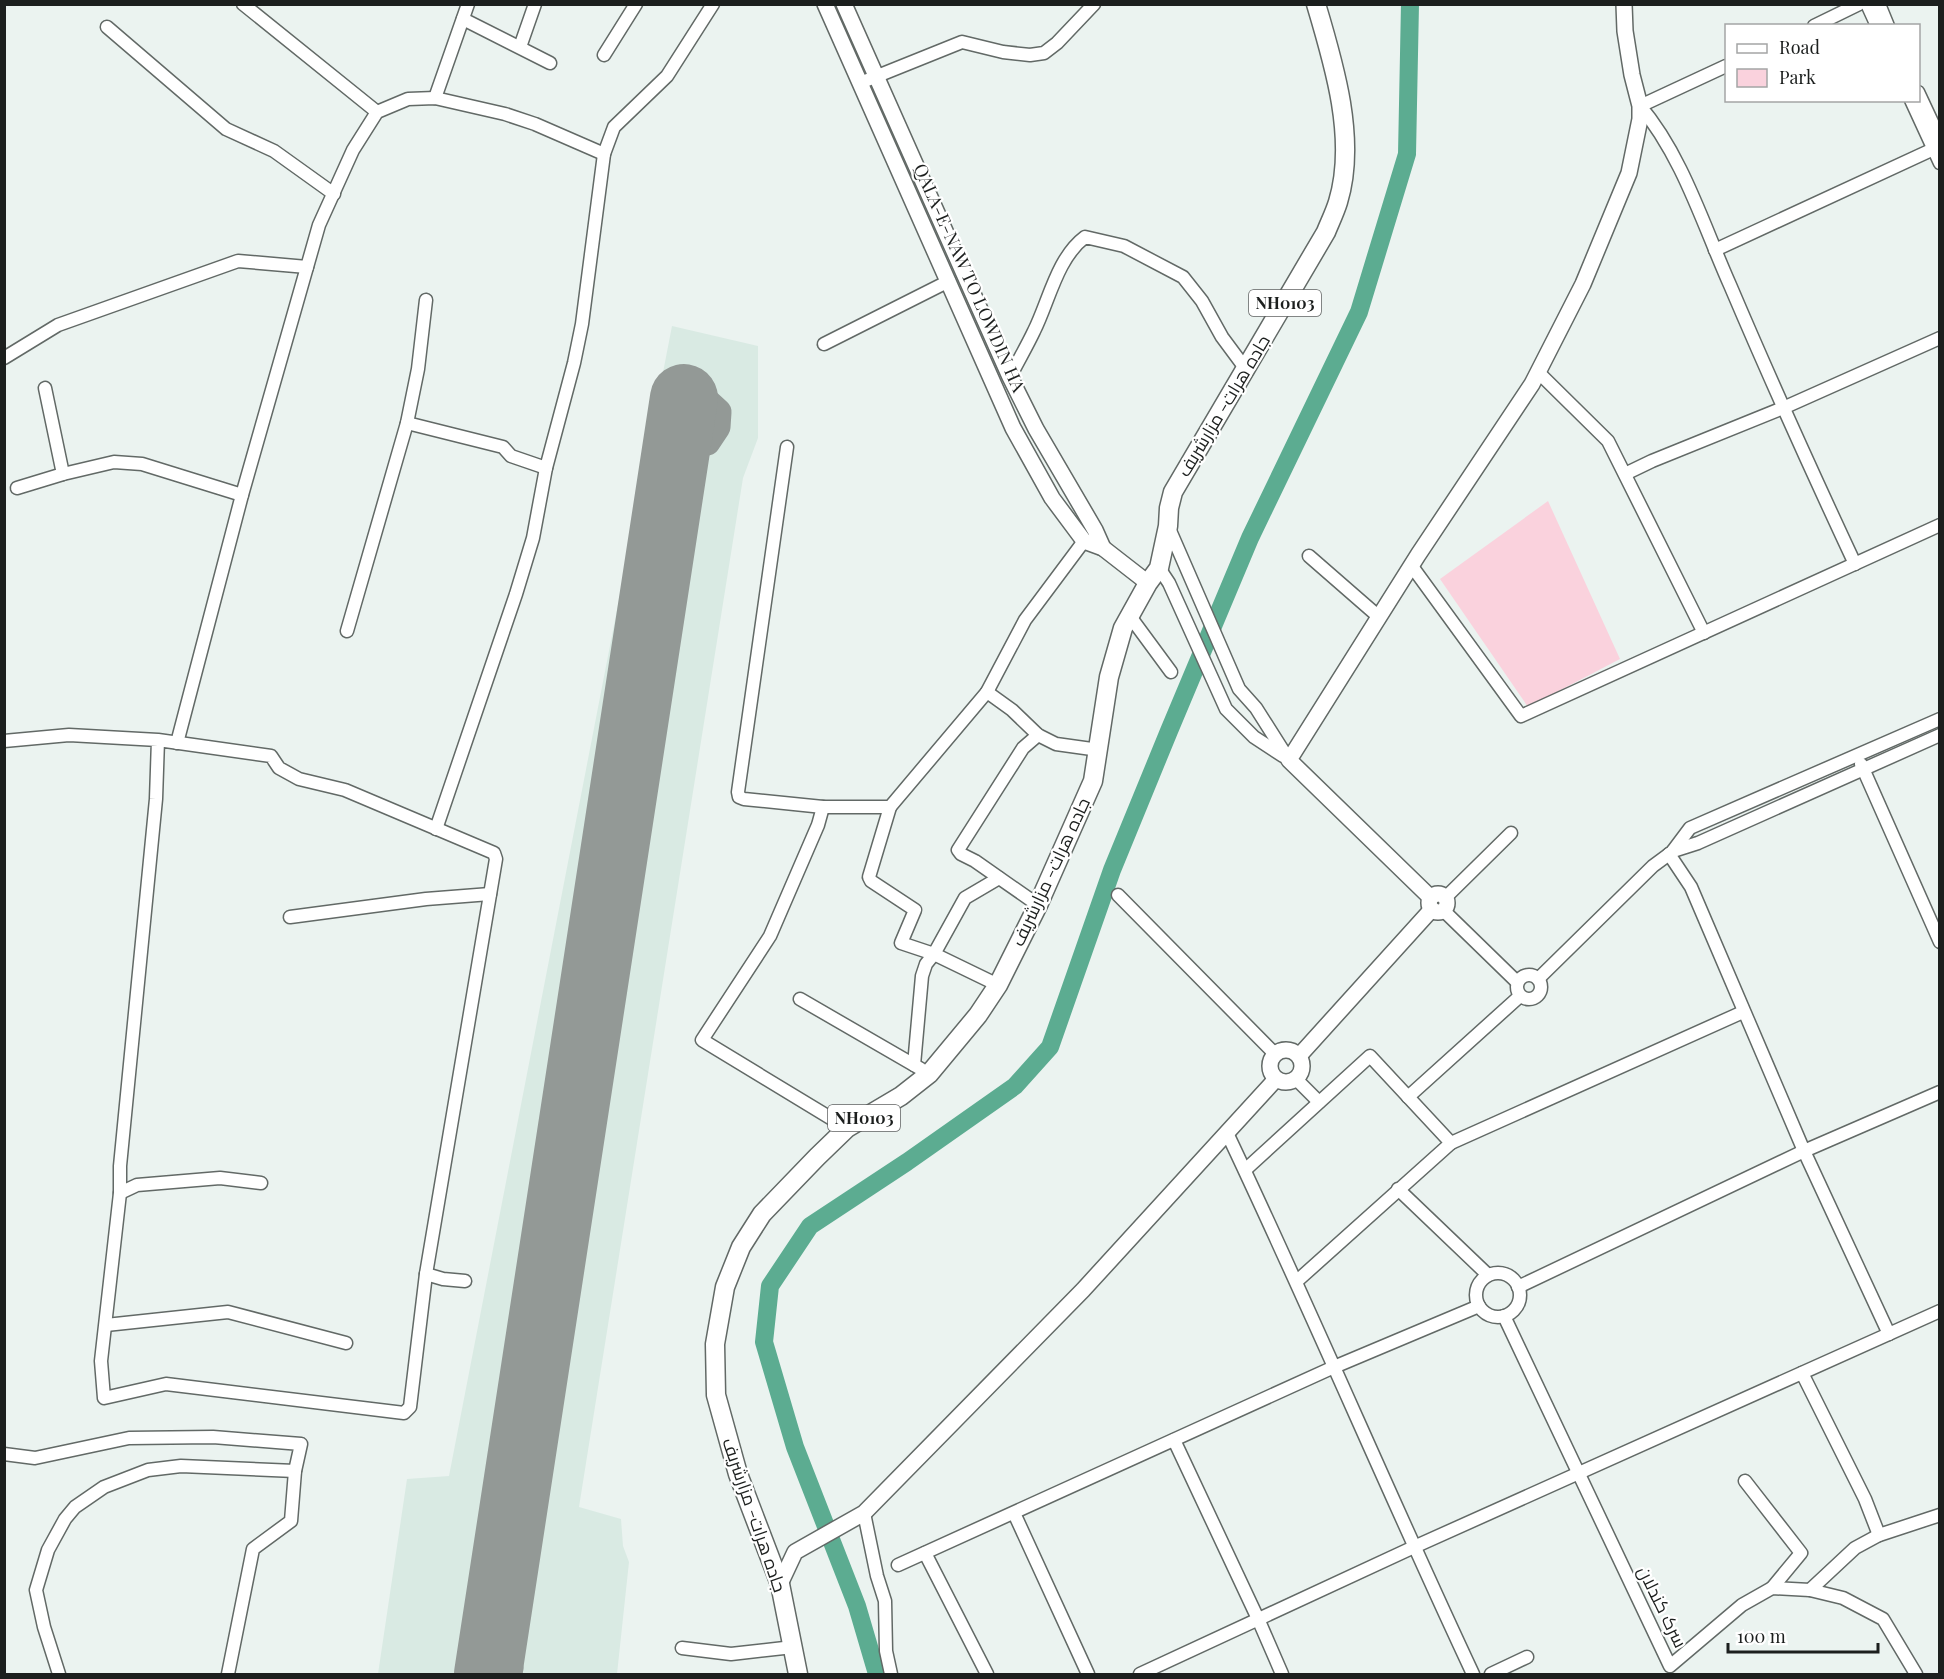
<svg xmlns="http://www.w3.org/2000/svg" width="1944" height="1679" font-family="'Playfair Display',Cairo,serif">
<rect width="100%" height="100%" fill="#ebf3f0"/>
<path fill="#d9eae3" d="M672,326l86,20v92l-15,40 -164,1029 42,12 2,27 6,16 -12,112h-239l29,-195 42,-3z"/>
<path fill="#fad2dd" d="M1548,501l72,158 -92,48 -88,-128z"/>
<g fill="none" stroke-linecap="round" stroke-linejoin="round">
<path stroke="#5cac91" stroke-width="18" d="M877,1674l-20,-68 -62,-159 -31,-105 6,-56 40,-60 97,-64 108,-76 35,-39 62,-177 57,-139 81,-193 109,-226 48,-158 3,-150"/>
<g stroke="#939996" stroke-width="27">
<path d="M677,444l16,2 14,-4 10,-15 1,-15 -12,-11 -22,-3"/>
<path d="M489,1665l21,3"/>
</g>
<path stroke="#939996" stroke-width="68" d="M488,1674l196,-1276"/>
<g stroke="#626966" stroke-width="15">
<g id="minor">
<path d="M243,4l134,108"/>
<path d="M1867,4l10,22"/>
<path d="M1879,4l9,22"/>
<path d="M463,19l87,44"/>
<path d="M1814,26l45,-22"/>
<path d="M107,27l119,102 48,22 60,43"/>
<path d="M520,47l15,-43"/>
<path d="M604,55l32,-51"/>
<path d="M1726,66l-86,40c42,49 64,121 90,179 40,94 82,187 125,279"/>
<path d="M860,83l102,-41 41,10 27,3 14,-2 13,-10 37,-39"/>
<path d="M1918,92l22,47"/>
<path d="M435,98l33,-94"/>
<path d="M1911,100l29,63"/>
<path d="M1715,250l225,-104"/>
<path d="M824,344l125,-63"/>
<path d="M4,358l54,-33 180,-64 69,6"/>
<path d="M1538,372l70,69 96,192"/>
<path d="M1010,377c8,-16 17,-31 24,-46 15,-30 23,-73 51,-94l39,9 59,31 19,24 20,36 23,31"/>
<path d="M45,388l18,86"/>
<path d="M407,423l96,24 8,9 35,12"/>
<path d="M787,447l-49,345 1,5 5,2 79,8h67l97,-115 25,18 26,25 18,9 43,6"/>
<path d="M1625,474l27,-13 131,-53 157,-70"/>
<path d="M17,488l46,-14 51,-12 28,2 100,31"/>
<path d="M1168,526l71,163 17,19 33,52"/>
<path d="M1309,556l70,61"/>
<path d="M1411,565l110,151 419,-191"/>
<path d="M1159,568l10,15 57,126 28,28 29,19"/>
<path d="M1129,615l42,57"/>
<path d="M347,631l60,-208 11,-54 8,-69"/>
<path d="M987,692l38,-72 59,-79"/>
<path d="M1038,735l-15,13 -65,102 3,4 14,7 63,44"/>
<path d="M4,741l65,-6 89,5 113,16 8,12 20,11 46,11 149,63 2,6 -70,415 -16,133 -6,6 -238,-29 -62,14 -3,-37 19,-168v-27l36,-367 2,-59"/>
<path d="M177,743l65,-248 77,-270 34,-75 24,-38 31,-13 27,-1 70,16 30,10 69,30"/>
<path d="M1861,764l79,178"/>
<path d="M823,807l-5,18 -48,111 -68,104 145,88"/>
<path d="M890,807l-21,70 2,4 44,29 -14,33 33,11 64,31"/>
<path d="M436,829l80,-235 17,-56 13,-70 28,-105 8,-39 22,-170 10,-27 53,-51 46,-72"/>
<path d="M1673,851l25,-8 242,-108"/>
<path d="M1669,854l22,33 113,264 85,183"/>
<path d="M1118,895l157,159"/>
<path d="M1445,898l66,-65"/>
<path d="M1443,910l74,72"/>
<path d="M290,917l136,-18 64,-5"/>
<circle cx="1529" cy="987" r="12"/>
<path d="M1538,979l115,-113 19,-14 18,-24 250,-109"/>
<path d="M800,999l121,70"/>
<path d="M914,1065l8,-89 4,-12 8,-10 31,-56 34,-20"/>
<path d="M1296,1079l23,23"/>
<path d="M1408,1097l112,-101"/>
<path d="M1227,1133c85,179 162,362 246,541"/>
<path d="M1451,1143l292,-131"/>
<path d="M1245,1170l125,-114 81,87 -154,138"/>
<path d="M1398,1189l90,86"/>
<path d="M120,1193l17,-8 83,-7 41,5"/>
<circle cx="1498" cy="1295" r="22"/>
<path d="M426,1274l17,5 22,2"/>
<path d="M1518,1287l286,-136 136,-59"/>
<path d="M1504,1316l166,350 72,-61 30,-17 38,2 33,8 40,21 33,55"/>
<path d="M106,1325l122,-13 118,31"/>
<path d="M1802,1373l63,126 14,36"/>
<path d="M1174,1440l85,181 23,53"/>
<path d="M4,1454l31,4 94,-20 84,-1 88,7 -6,27 -4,50 -38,28 -25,125"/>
<path d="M1745,1481l56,72 -29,35"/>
<path d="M864,1513l13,63 8,25 1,50 5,23"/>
<path d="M1014,1513l74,161"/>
<path d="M925,1553l62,121"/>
<path d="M898,1565l436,-198 145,-61"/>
<path d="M1810,1590l45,-42 24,-13 61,-20"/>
<path d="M682,1648l49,6 62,-7"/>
<path d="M59,1674l-15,-47 -8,-37 12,-40 17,-31 10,-12 29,-20 44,-17 33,-4 114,5"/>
<path d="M1140,1674l274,-127 526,-236"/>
<path d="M1491,1674l36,-17"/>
</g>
</g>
<g stroke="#626966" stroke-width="18">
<g id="major">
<path d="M825,4l188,424 39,70 32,43 19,7 45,35"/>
<path d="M844,4l166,373 26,52 59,101 8,18"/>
<circle cx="1438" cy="903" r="9"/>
<path d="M1431,898l-142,-138 129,-205 114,-171 51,-100 46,-111 11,-54v-13l-8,-31 -7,-44 -1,-27"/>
<circle cx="1286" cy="1066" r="16"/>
<path d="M1299,1056l133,-147"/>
<path d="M780,1584l15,-32 69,-39 219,-223 193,-211"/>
</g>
</g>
<g stroke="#626966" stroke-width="21">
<path id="highway" d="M798,1674l-18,-90 -42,-110 -22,-79 -1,-51 10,-57 16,-40 21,-33 55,-57 30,-29 54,-32 28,-22 49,-59 20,-30 40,-80 55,-124 16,-104 14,-49 25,-45 11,-15 9,-42 1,-18 4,-16 153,-260c4,-10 9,-20 12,-30 19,-62 -4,-138 -22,-198"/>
</g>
<use href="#minor" stroke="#fff" stroke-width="12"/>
<use href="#major" stroke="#fff" stroke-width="15"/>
<use href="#highway" stroke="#fff" stroke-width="18"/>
</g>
<g text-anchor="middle" stroke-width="4.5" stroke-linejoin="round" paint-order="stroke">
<g fill="#fff" stroke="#606262" stroke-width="1.5">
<rect x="1249" y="290" width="72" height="26" rx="4.5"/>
<rect x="828" y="1105" width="72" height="26" rx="4.5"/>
</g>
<g font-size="16" font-weight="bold" fill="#1c1f1e">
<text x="1285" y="309">NH0103</text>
<text x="864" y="1124">NH0103</text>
</g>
<g font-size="18" fill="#1c1f1e" stroke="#fff">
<text transform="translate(969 278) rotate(66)" y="6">QALA-E-NAW TO LOWDIN HA</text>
<text transform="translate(1224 406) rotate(-59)" y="6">جاده هرات- مزارشریف</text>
<text transform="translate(1051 872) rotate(-65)" y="6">جاده هرات- مزارشریف</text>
<text transform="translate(754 1515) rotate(71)" y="6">جاده هرات- مزارشریف</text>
<text transform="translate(1662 1607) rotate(64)" y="6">سرک کندلان</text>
</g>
</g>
<rect width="1944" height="1679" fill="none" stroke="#1c1f1e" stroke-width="12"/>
<rect x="1725" y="24" width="195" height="78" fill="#ffffff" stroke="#a4a5a5" stroke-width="1.5"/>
<rect x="1737" y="44" width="30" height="9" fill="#ffffff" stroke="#a4a5a5" stroke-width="1.5"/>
<text x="1779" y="54" font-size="18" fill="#1c1f1e">Road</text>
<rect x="1737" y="69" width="30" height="18" fill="#fad2dd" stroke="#a4a5a5" stroke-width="1.5"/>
<text x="1779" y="84" font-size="18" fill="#1c1f1e">Park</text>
<path d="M1728 1643v9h150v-9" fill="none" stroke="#1c1f1e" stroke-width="3"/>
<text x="1737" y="1643" font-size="18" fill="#1c1f1e" stroke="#ffffff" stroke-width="4.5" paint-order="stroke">100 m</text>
</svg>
